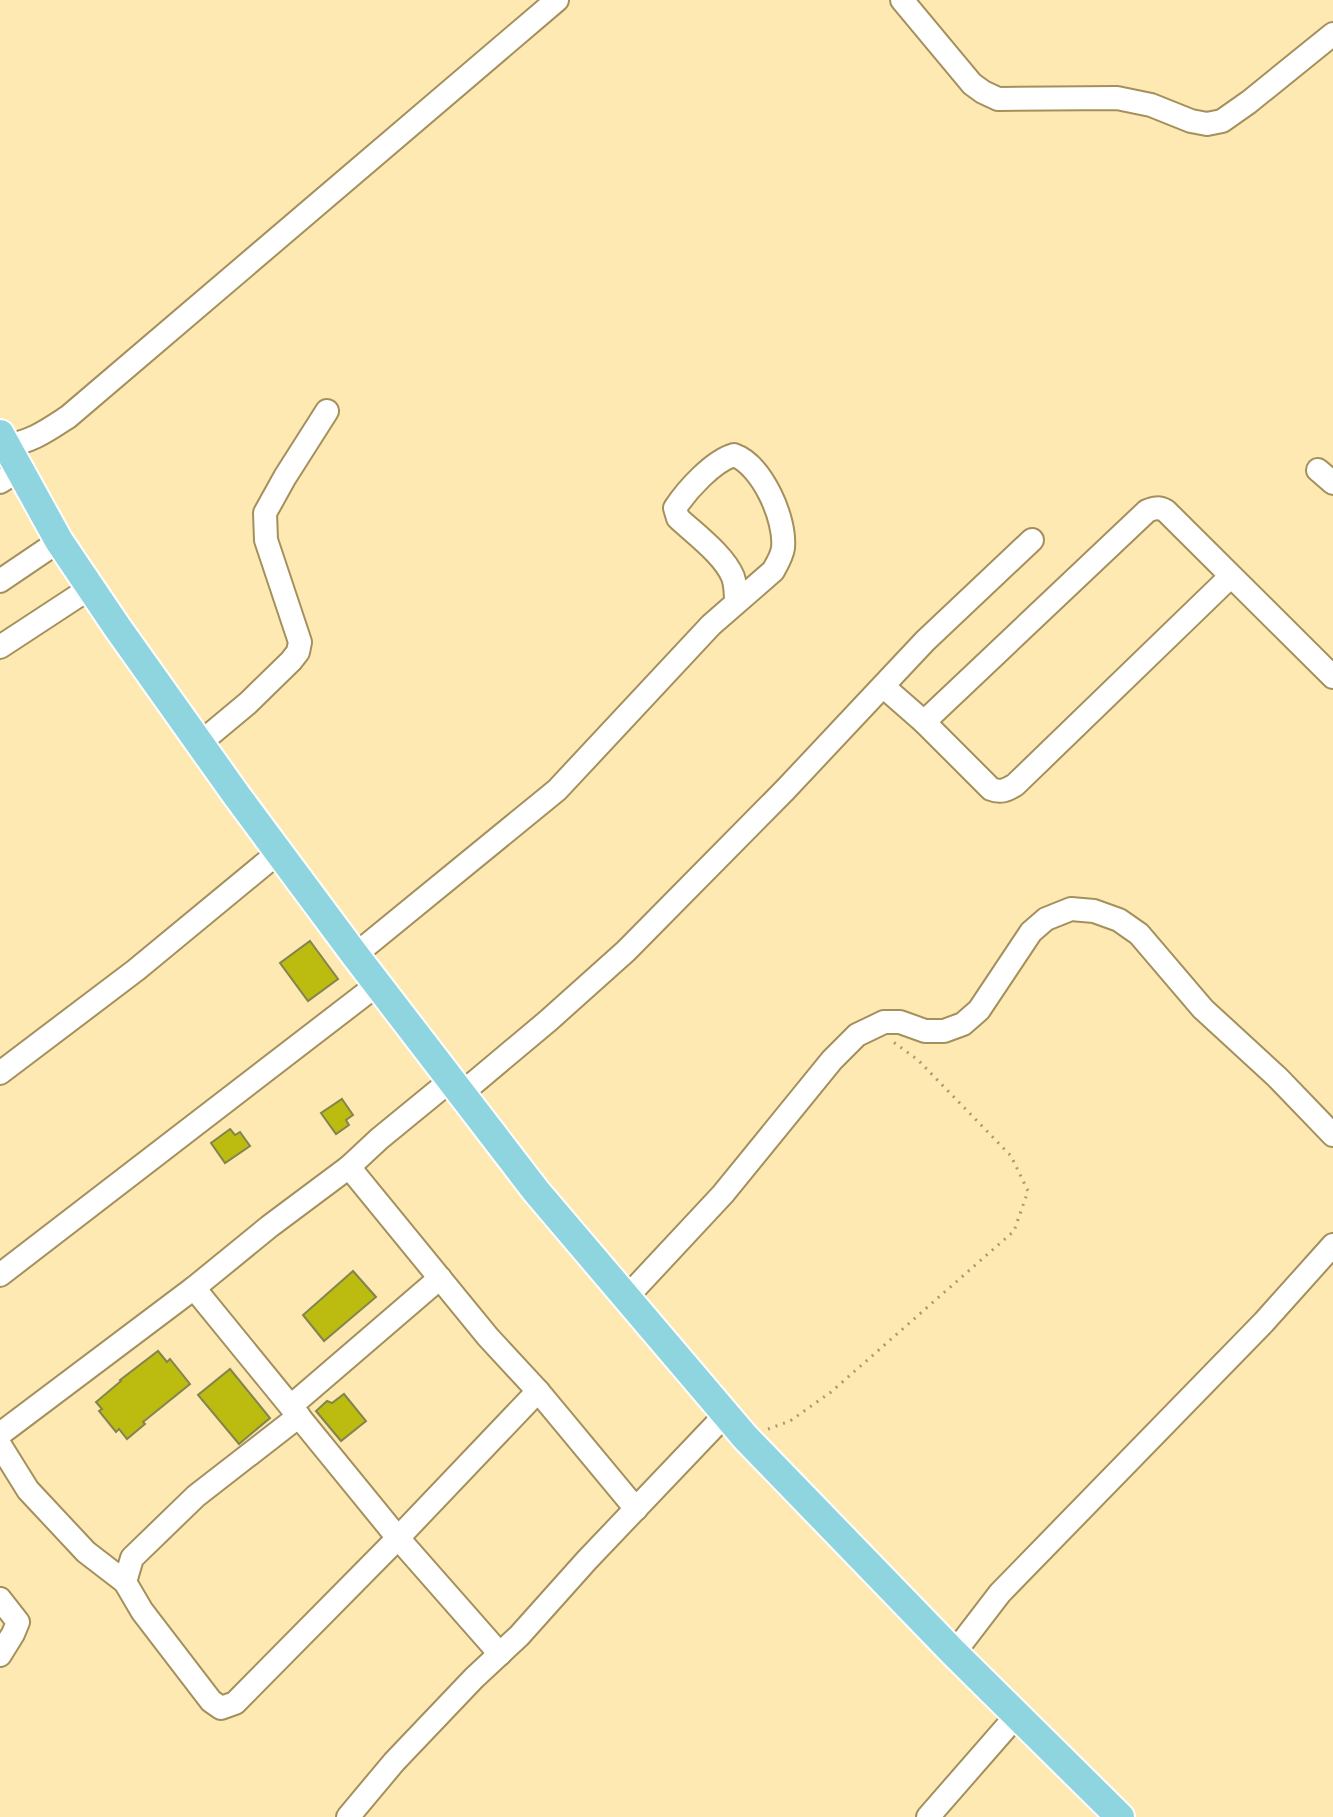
<svg xmlns="http://www.w3.org/2000/svg" width="1333" height="1817" font-family="'IBM Plex Sans',sans-serif">
<rect width="100%" height="100%" fill="#fee9b2"/>
<g fill="#bbbb10" stroke="#83844e" stroke-width="2">
<path d="M310,941l28,38 -30,22 -28,-38z"/>
<path d="M342,1099l11,16 -7,5 3,5 -13,9 -15,-21z"/>
<path d="M230,1129l5,6 5,-3 10,14 -25,17 -14,-20z"/>
<path d="M353,1271l23,26 -52,44 -21,-26z"/>
<path d="M158,1351l9,11 3,-3 20,25 -47,38 2,2 -18,15 -8,-10 -3,3 -17,-21 3,-2 -6,-7 25,-21 -1,-1z"/>
<path d="M230,1369l40,49 -31,26 -41,-49z"/>
<path d="M344,1394l22,27 -25,20 -25,-30 11,-10 5,2z"/>
</g>
<g fill="none" stroke-linecap="round" stroke-linejoin="round">
<g stroke="#a4905c" stroke-width="26">
<g id="minor">
<path d="M902,0l70,84 11,8 15,7 119,-1 34,7 40,16 16,3 15,-3 27,-19 84,-68"/>
<path d="M6,445c24,-2 42,-15 62,-28l489,-417"/>
<path d="M1318,470l15,13"/>
<path d="M0,482l19,-12"/>
<path d="M1231,576l-216,209c-9,5 -14,8 -24,4l-67,-67 223,-211c7,-3 12,-4 19,0l167,166"/>
<path d="M0,581l59,-40"/>
<path d="M0,647l90,-59"/>
<path d="M884,687l40,35"/>
<path d="M200,743l48,-40 43,-42 7,-9 2,-10 -34,-102 -1,-27 20,-36 42,-66"/>
<path d="M355,955l202,-165 154,-165 62,-54c4,-7 9,-15 10,-23 3,-29 -21,-83 -49,-93 -21,6 -47,35 -59,53l3,10c17,16 46,37 55,59 3,9 3,17 3,26"/>
<path d="M0,1073l136,-103 143,-118"/>
<path d="M462,1093l87,-73 77,-69 159,-161 140,-149 107,-101"/>
<path d="M349,1167l139,170 50,54 98,118"/>
<path d="M0,1275l378,-291"/>
<path d="M194,1288l204,250 102,116"/>
<path d="M626,1298l97,-104 109,-134 25,-25 27,-13h16l25,9h19l19,-7 16,-14 52,-78 15,-13 25,-10 23,2 25,9 20,14 64,75 74,68 56,58"/>
<path d="M291,1406l149,-128"/>
<path d="M299,1416l-103,80 -64,62 -7,24 17,29 69,90 10,7 14,-5 163,-165 140,-147"/>
<path d="M0,1434l194,-146 76,-62 79,-59 30,-28 72,-59"/>
<path d="M0,1445l28,45 58,62 39,30"/>
<path d="M0,1599l18,23 -5,12 -13,21"/>
<path d="M954,1653l46,-60 264,-271 69,-77"/>
<path d="M348,1817l46,-55 80,-84 45,-42 68,-76 139,-146"/>
<path d="M928,1817l89,-102"/>
</g>
</g>
<g stroke="#fff" stroke-width="32">
<path id="major" d="M0,434l59,107 58,86 120,169 118,159 181,236 209,246 209,216 166,164"/>
</g>
<path stroke="#aa9a71" stroke-width="3" stroke-dasharray="2 6" stroke-linecap="butt" d="M768,1429l22,-8 41,-29 183,-161 14,-40 -17,-35 -93,-96 -26,-19"/>
<use href="#minor" stroke="#fff" stroke-width="22"/>
<use href="#major" stroke="#8fd5e0" stroke-width="28"/>
</g>
</svg>
